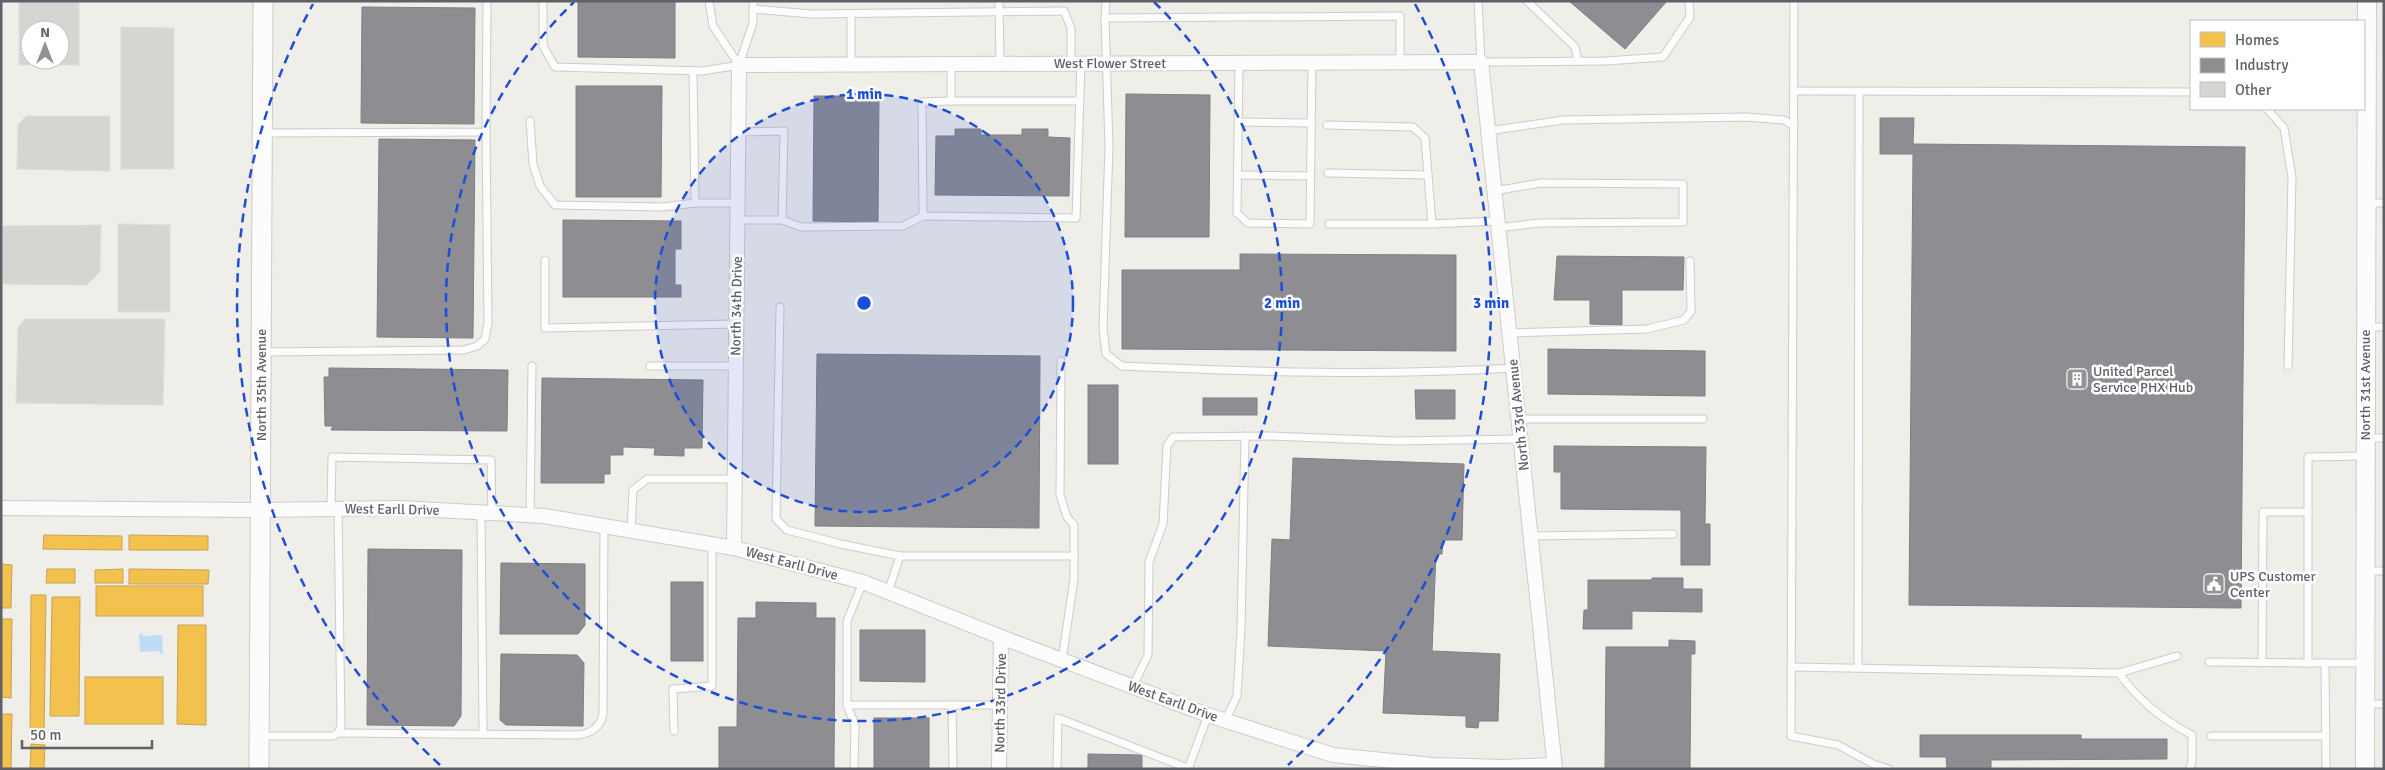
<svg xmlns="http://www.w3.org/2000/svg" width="2385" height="770" font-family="Signika,sans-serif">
<rect width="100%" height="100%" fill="#efeee9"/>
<path fill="#bedbf8" d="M142,633l1,3 19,-1 1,19h-3l-1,-3 -19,1 -1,-17z"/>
<g fill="#f2c14e" stroke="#c6a456">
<path d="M44,535l78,1v14l-79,-1z"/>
<path d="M129,535l79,1v14h-79z"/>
<path d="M1,564l11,1 -1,43h-10z"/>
<path d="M47,569h28v14h-29z"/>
<path d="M123,569v14h-28v-13z"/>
<path d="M129,569l80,1 -1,14h-79z"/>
<rect x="96" y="586" width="107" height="30"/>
<path d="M31,595h15l-2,141h-14z"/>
<path d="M52,597h28l-1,119h-29z"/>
<path d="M1,619h11l-1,79 -10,-1z"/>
<path d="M178,625h28v100l-29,-1z"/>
<rect x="85" y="677" width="78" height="47"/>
<path d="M1,714h11l-1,55h-10z"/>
<path d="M31,744l14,1 -1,24h-14z"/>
</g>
<g fill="#8d8d92" stroke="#7f8085">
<path d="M578,1h97v57l-97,-1z"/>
<path d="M1569,1h98l-42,48z"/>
<path d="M362,7l113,1 -1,116 -113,-1z"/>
<path d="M576,86h86l-1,111h-85z"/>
<path d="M1126,94l84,1 -1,142h-84z"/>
<path d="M814,96h65l-1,126 -65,-1z"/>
<path d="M1880,118h34l-1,26 332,3 -4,461 -332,-3 4,-451h-33z"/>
<path d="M955,129h26v6h41v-6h26v8l22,1 -1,58 -134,-1 1,-59h19z"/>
<path d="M379,139l96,1 -2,198 -96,-1z"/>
<path d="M563,220l118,1v28h-6v36h6v12h-118z"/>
<path d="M1240,254l216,1v96l-334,-2v-79h118z"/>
<path d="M1557,256l127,1 -1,33h-61v35l-32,-1v-24h-36z"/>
<path d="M1548,349l157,2v45l-157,-2z"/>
<path d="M817,354l223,2 -1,172 -224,-2z"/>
<path d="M329,368l179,2 -1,61 -176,-1 2,-4h-8l-1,-49h5z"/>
<path d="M542,378l161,2 -1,68h-18v8l-30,-1 1,-7 -32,-1v8h-13v19h-6v9h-63z"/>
<rect x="1088" y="385" width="30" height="79"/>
<path d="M1415,390h40v29h-39z"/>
<rect x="1203" y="398" width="54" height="17"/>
<path d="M1554,446l152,1 -1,77h5v41h-29v-55l-120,-1v-37h-7z"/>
<path d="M1293,458l171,6 -2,76h-19l-1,14h-6l-4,97 68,3 -2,67h-19l-1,7 -12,-1v-11l-83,-3 3,-62 -118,-5 4,-107 18,1z"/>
<path d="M368,549l94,1 -1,166 -7,10 -87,-1z"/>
<path d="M501,563l84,1v61l-7,9h-78z"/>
<path d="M1652,578h31v11h19v23l-70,-1v18h-49l1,-19h4v-30h64z"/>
<rect x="671" y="582" width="32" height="79"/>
<path d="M756,602l60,1v15h19l-1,151h-115v-42h18l1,-109h18z"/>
<path d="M860,630h65v52l-65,-1z"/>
<path d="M1669,640l26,1v13h-4l-1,115h-85l1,-122h63z"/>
<path d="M501,654l76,1 7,8 -1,63 -77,-1 -6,-5z"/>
<rect x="874" y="718" width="55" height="51"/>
<path d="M1920,735h161v4h86v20l-176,1v9h-44l-1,-12h-26z"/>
<path d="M1088,754l54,1v14h-54z"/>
</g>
<g fill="#d5d5d2" stroke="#deddd8" fill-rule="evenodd">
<path d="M19,1h60v64h-60zM30,30h30v30h-30z"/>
<path d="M121,27l53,1v141h-53z"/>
<path d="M26,116h84v55l-93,-2 1,-44z"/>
<path d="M118,224l52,1v87h-52z"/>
<path d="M101,225l-1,47 -13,13 -84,-1 -1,-58z"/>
<path d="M25,319h140l-2,86 -147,-2 2,-75z"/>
</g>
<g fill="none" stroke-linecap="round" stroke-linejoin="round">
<g stroke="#cccccb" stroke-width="9">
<g id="service">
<path d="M543,1v45l12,21 148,4 36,-6"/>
<path d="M709,1l4,25 26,39"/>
<path d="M999,1l1,62"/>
<path d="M1106,1l-1,17 295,-2v46"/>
<path d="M1478,1l3,61 125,-1 57,-4 27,-40 -1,-16"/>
<path d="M1527,1l48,46 3,14"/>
<path d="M1794,1l-3,735 47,9 35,19 16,5"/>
<path d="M753,9l58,5 253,-3 7,17v35"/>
<path d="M851,14v50"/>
<path d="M1105,18l4,128 -6,182 3,26 16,12c130,6 260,10 391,2"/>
<path d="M1239,63l-2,150 11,10 62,1 2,-162"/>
<path d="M951,64v37l-29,1 1,114 153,2 5,-155"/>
<path d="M739,65l14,-42v-22"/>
<path d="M693,71l2,132h42"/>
<path d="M1794,91l397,1"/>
<path d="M951,101h129"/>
<path d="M2267,109l17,19 8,49 -4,189"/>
<path d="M530,121l3,43 7,22 15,19 108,2 32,-4"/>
<path d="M1239,122l73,1"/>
<path d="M1327,125l86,2 12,11 7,86 65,-3"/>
<path d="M1488,131l75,-11 184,-3 37,3 10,6"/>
<path d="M263,133l223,-1 1,-131"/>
<path d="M1328,173l100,2"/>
<path d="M1238,175l73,1"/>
<path d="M1494,191l47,-8 142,1v38l-144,1 -41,5"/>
<path d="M2366,203h18"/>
<path d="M737,220h45l2,-89 -46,1"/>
<path d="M782,220l19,7 102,-1 20,-10"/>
<path d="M1329,224h103"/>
<path d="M545,260v68l191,-4"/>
<path d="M780,307l-4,212 11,11 54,14 59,12"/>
<path d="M2367,327h17"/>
<path d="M1509,333l138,-4 37,-9 7,-9 -1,-50"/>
<path d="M262,352l202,-2 13,-4 8,-7 3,-16 -2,-191"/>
<path d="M1061,361l-1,134 7,22 7,8v54l-12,81"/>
<path d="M650,366h86"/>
<path d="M1518,419h185"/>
<path d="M2366,438h18"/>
<path d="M2365,456l-57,1v206h57"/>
<path d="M331,508l1,-51 159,3 1,53"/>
<path d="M481,512l2,222"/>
<path d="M530,516l2,-150"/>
<path d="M631,531l2,-41 14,-11h88"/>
<path d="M1530,536l143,-2"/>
<path d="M2367,571h17"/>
<path d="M888,592l12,-36h174"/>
<path d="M2209,662l99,1"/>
<path d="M2262,663l1,-151h45"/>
<path d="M2325,663l1,106"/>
<path d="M1792,667l327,6c19,27 44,47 73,62v26l-2,8"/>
<path d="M1858,668l1,-577"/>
<path d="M2119,673l58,-17"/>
<path d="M1133,686l15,-31 1,-93 14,-38 4,-78 6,-9 98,-1 125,5 125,-2"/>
<path d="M2367,704h17"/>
<path d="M847,705h153"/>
<path d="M952,705l1,64"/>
<path d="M1225,721l12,-25 4,-66 4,-194"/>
<path d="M674,731l-1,-42 39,-3v-142"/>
<path d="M338,733l240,2c13,-2 22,-7 25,-21l1,-188"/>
<path d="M260,736h73l5,-3 3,-7 -3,-218"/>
<path d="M2211,736h115"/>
<path d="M854,769l1,-44 -8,-20v-84l16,-39"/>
<path d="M1057,769l1,-51 132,51"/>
<path d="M1188,769l20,-54"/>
</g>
</g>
<g stroke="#cccccb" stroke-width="16">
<g id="minor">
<path d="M1,508l260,2 139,-2 144,8 190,32 129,34 138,55 207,78 125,40 99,10 71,2 51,-2"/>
<path d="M734,548l5,-483 742,-3 74,707"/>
<path d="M999,769l2,-132"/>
</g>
</g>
<g stroke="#cccccb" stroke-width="20">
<path id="tertiary" d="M2365,769l2,-768"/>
</g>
<g stroke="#cbcbca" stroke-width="21">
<path id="secondary" d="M259,769l4,-768"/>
</g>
<use href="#service" stroke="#fdfcfc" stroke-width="7"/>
<use href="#minor" stroke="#fdfcfc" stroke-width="14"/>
<use href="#tertiary" stroke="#fdfcfc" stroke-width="18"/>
<use href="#secondary" stroke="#fdfcfc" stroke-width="19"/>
</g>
<circle cx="864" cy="303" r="209" fill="#1d4ed8" fill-opacity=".12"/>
<g fill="none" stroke="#1d4ed8" stroke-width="2.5" stroke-dasharray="9 6">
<circle cx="864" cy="303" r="209"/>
<path d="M1154 2A418 418 0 1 1 574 2"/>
<path d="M440 765A627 627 0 0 1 313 4M1415 4A627 627 0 0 1 1288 765"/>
</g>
<defs>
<g id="building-square" transform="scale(1.125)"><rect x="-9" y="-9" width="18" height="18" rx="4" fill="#919395" stroke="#fff"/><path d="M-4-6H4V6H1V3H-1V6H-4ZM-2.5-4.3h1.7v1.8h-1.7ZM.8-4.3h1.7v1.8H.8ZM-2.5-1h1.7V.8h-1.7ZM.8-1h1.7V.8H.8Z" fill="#fff"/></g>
<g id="civic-square" transform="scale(1.125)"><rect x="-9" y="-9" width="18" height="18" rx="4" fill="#919395" stroke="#fff"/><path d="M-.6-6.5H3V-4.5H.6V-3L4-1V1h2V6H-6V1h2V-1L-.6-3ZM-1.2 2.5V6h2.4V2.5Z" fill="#fff"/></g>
</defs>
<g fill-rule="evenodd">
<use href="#building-square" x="2077" y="379"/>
<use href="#civic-square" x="2214" y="584"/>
</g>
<g text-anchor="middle" stroke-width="5" stroke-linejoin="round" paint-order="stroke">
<g font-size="14" fill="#5e6268" stroke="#fff">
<text x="1110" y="68">West Flower Street</text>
<text transform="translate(736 306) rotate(-89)" y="5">North 34th Drive</text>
<text transform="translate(261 385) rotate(-90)" y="5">North 35th Avenue</text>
<text transform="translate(2365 385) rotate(-90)" y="5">North 31st Avenue</text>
<text transform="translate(1518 415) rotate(-96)" y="5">North 33rd Avenue</text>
<text transform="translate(392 509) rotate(1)" y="5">West Earll Drive</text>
<text transform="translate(792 563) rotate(15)" y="5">West Earll Drive</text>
<text transform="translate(1173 701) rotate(20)" y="5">West Earll Drive</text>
<text transform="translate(1000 703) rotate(-89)" y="5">North 33rd Drive</text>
</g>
<g font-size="14" fill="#5e6268" stroke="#fff" text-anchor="start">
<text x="2093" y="376">United Parcel<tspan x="2093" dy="16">Service PHX Hub</tspan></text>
<text x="2230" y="581">UPS Customer<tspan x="2230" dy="16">Center</tspan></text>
</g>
</g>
<circle cx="864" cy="303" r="8" fill="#1d4ed8" stroke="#fff" stroke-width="2.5"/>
<g font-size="15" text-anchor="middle" font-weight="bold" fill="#1d4ed8" stroke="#fff" stroke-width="5" stroke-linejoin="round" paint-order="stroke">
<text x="864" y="99">1 min</text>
<text x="1282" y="308">2 min</text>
<text x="1491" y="308">3 min</text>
</g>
<rect width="2385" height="770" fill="none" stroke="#5e6268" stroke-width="5"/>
<rect x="2190" y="20" width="175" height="90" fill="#ffffff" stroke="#bfc0c3"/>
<rect x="2200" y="32" width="25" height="15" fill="#f2c14e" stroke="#bfc0c3"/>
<text x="2235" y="45" font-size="15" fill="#5e6268">Homes</text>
<rect x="2200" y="58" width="25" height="15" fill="#8d8d92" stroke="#bfc0c3"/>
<text x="2235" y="70" font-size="15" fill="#5e6268">Industry</text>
<rect x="2200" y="82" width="25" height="15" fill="#d5d5d2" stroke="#bfc0c3"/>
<text x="2235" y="95" font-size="15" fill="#5e6268">Other</text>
<g transform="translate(45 45)"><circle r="24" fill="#ffffff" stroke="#bfc0c3"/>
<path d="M0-4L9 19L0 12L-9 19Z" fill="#919395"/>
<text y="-8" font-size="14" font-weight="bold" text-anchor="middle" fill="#5e6268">N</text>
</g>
<path d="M22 740v8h130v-8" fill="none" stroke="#5e6268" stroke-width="2.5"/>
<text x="30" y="740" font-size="15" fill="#5e6268" stroke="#ffffff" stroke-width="4" paint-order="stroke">50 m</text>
</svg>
